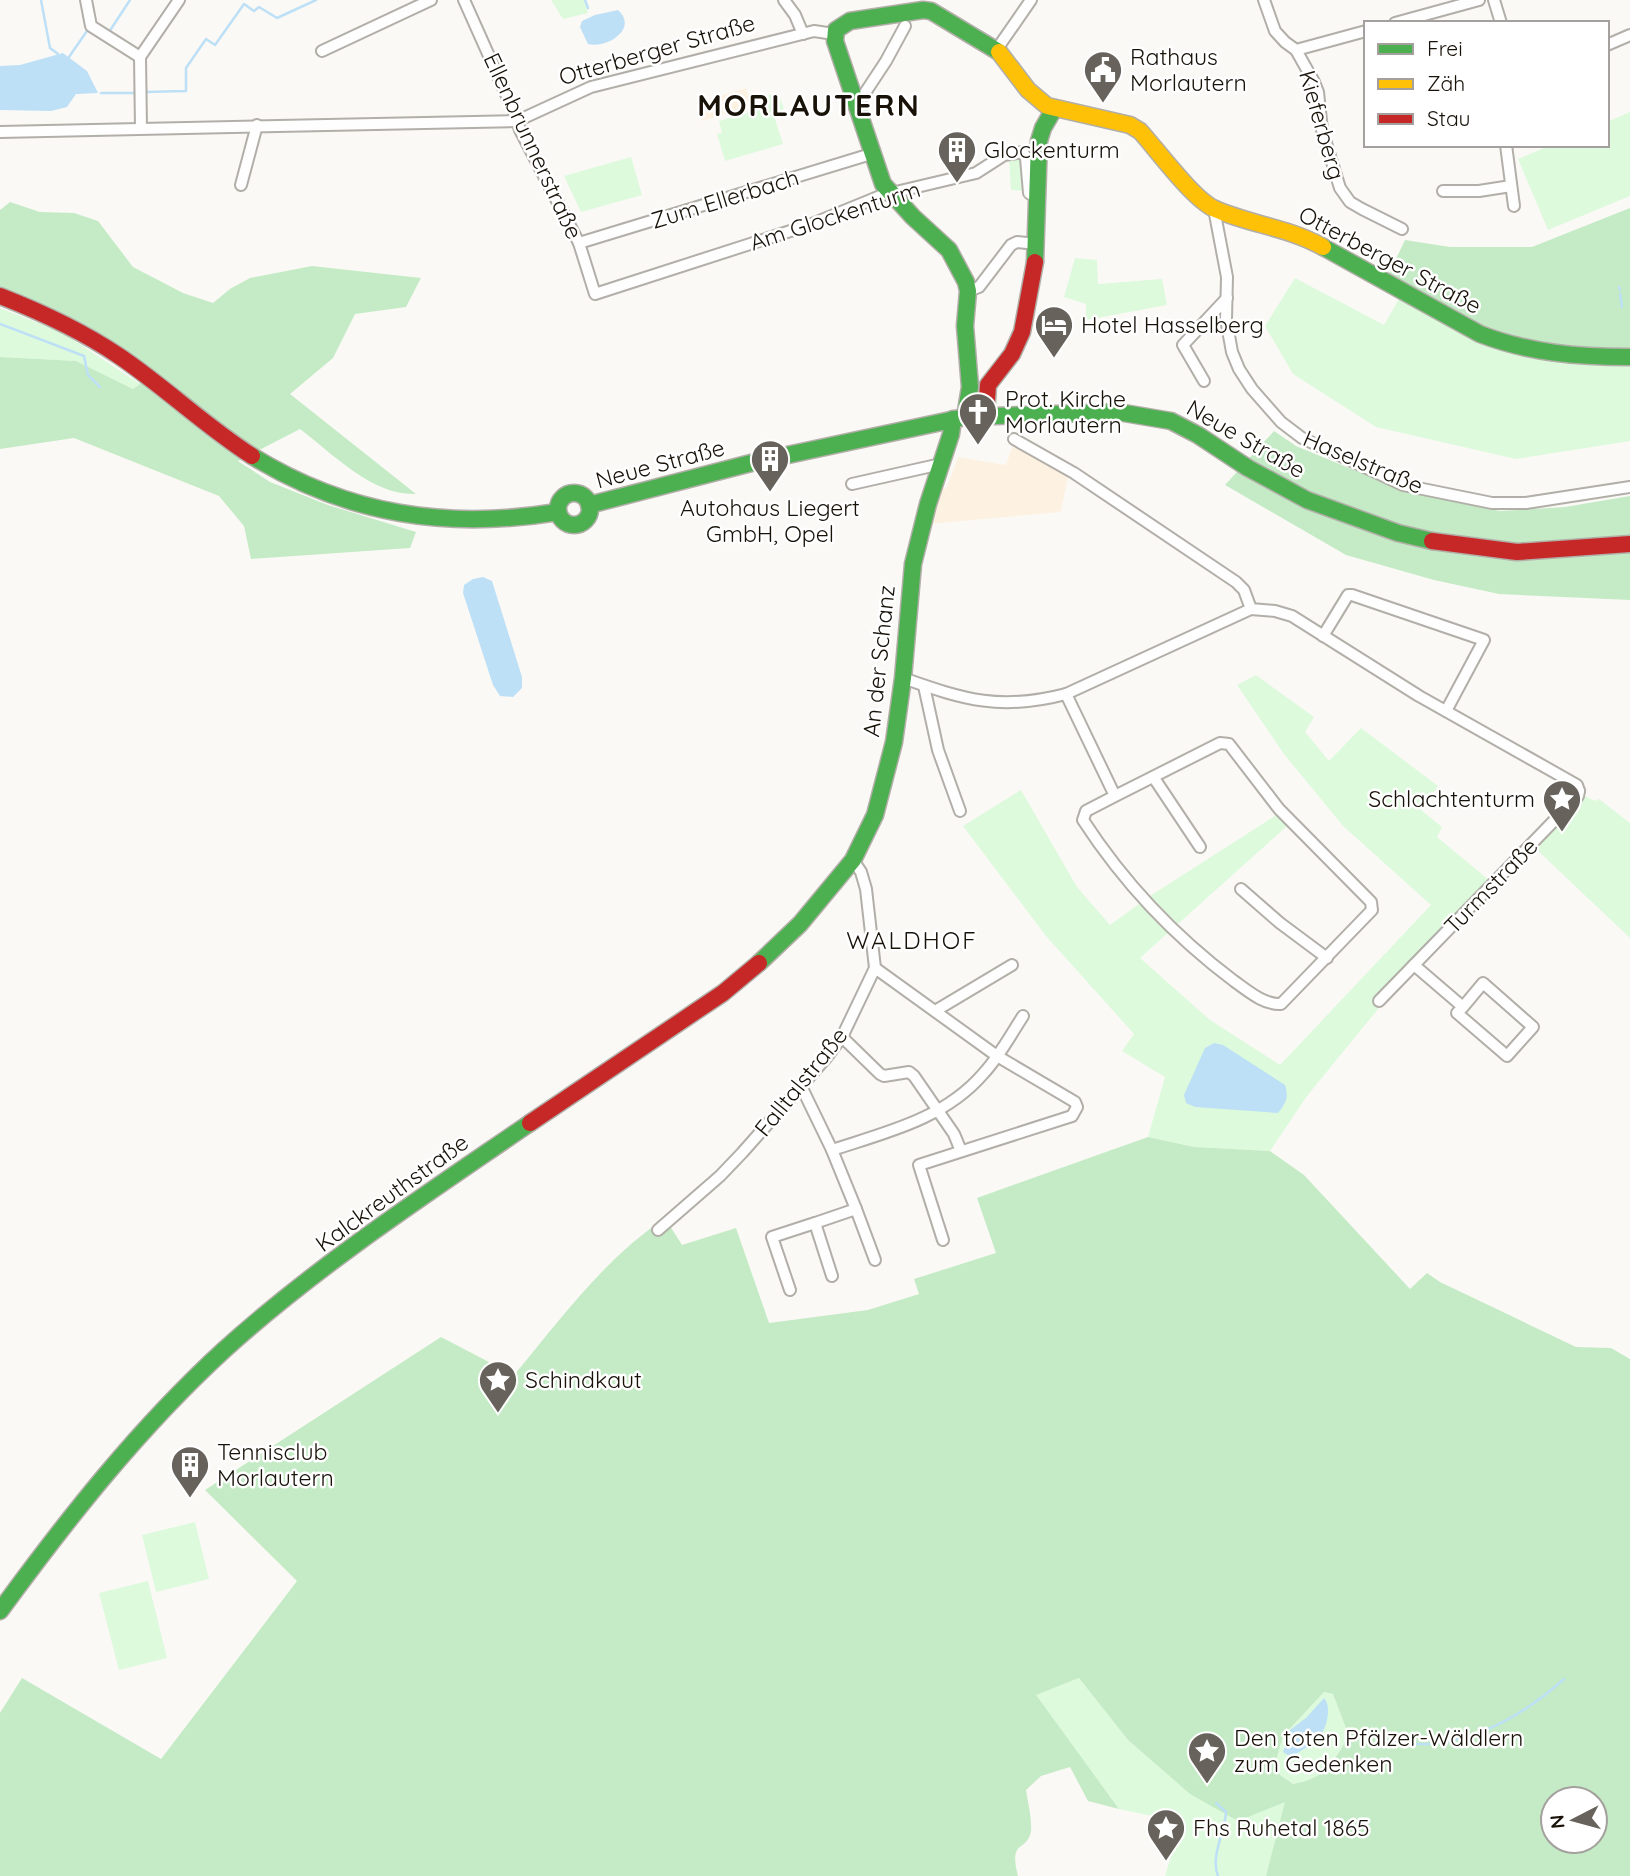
<svg xmlns="http://www.w3.org/2000/svg" width="1630" height="1876" font-family="Quicksand,sans-serif">
<rect width="100%" height="100%" fill="#fbf9f6"/>
<g fill="#fdf2e2">
<path d="M746,88l6,18 -50,15 -6,-18z"/>
<path d="M1013,445l55,31 -7,36 -132,12 11,-36 6,1 12,-32 48,8z"/>
</g>
<g fill="#ddfadd">
<path d="M551,0h33l4,13 -25,6z"/>
<path d="M778,93l6,16 -11,4 10,31 -58,17 -8,-27 5,-1 -3,-12 46,-13 -3,-11z"/>
<path d="M1630,112v84l-82,34 -30,-71 33,-14h56v-23z"/>
<path d="M631,157l11,38 -61,17 -17,-36z"/>
<path d="M1021,157l5,34 -15,-1 -2,-31z"/>
<path d="M1075,258l22,2 1,24 64,-5 5,26 -81,15v-16l-22,-7z"/>
<path d="M1295,278l89,47 19,-33 227,65v84l-114,18 -140,-32 -83,-53 -28,-48z"/>
<path d="M0,308l63,25 77,51 -7,5 -57,-28 -76,-4z"/>
<path d="M1256,675l58,42 -9,15 24,29 32,-33 77,58 -17,24 21,17 -5,10 58,48 -108,113 -80,98 -37,55 -76,-4 -46,-10 17,-60 -43,-26 12,-17 -88,-98 -83,-110 58,-36 56,97 33,38 40,-29 128,-82 10,11 -148,133 70,62 70,45 151,-160 -88,-79 -59,-72 -47,-69z"/>
<path d="M1583,795l12,6 4,-2 31,24v115l-97,-92z"/>
<path d="M195,1522l14,57 -53,13 -14,-57z"/>
<path d="M148,1581l19,77 -48,12 -20,-77z"/>
<path d="M1079,1678l49,62 62,54 96,7 -20,75h-101l8,-26 -21,-34 -33,-7 -84,-114z"/>
<path d="M1324,1692l9,2 16,42c-17,27 -22,42 -56,48l-13,-9 -5,-11 8,-28z"/>
</g>
<g fill="#c4ebc5" fill-rule="evenodd">
<path d="M10,202l30,10 34,1 24,8 35,46 50,26 30,10 17,-14 20,-11 62,-12 109,12 -15,29 -51,7 -22,44 -43,36 126,100c-43,2 -83,-40 -116,-65l-62,32 32,21 58,23 88,27 -6,16 -159,11 -7,-33 -25,-30 -145,-58 -74,11v-92l76,4 57,28 7,-5 3,-14 -143,-78v-82z"/>
<path d="M1630,208v149l-95,-4 -150,-71 20,-42 45,7h82z"/>
<path d="M1274,431l22,15 106,44 98,21 65,-4 65,-11v104l-131,-6 -65,-14 -88,-25 -121,-70z"/>
<path d="M1148,1137l46,10 76,4 34,24 106,114 17,-16 13,9 136,65 35,1 19,11v517h-364l19,-74 -47,19 -48,-27 -62,-54 -49,-62 -43,17 83,114 -31,-8 -18,-34 -29,9 -15,14c2,13 6,28 5,41 -4,22 -23,7 -13,45h-1018v-163l22,-35 139,81 136,-178 -92,-91 236,-153 73,38c47,-56 89,-115 151,-157l17,27 54,-17 33,95 99,-13 51,-16 -5,-15 82,-26 -19,-55zM1324,1692l9,2 16,42c-17,27 -22,42 -56,48l-13,-9 -5,-11 8,-28zM1553,1799h42v42h-42z"/>
</g>
<g fill="#bde0f6">
<path d="M618,10c21,19 -12,39 -30,34l-8,-17 2,-6 13,-6z"/>
<path d="M63,53l24,18 11,22 -22,1 -9,13 -16,4 -51,-1v-44l20,-1z"/>
<path d="M483,577l9,4 30,96v11l-9,9 -13,-1 -7,-11 -30,-92 1,-8 9,-6z"/>
<path d="M1214,1043l9,2 62,40c4,12 1,18 -7,28l-83,-6 -9,-4 -2,-8 21,-47z"/>
<path d="M1324,1698c8,9 3,29 -4,38 -7,9 -20,15 -29,21l-8,-5 7,-22 16,-12z"/>
</g>
<g fill="none" stroke-linecap="round" stroke-linejoin="round">
<g stroke="#bde0f6" stroke-width="2.5">
<path d="M41,0l9,48 8,6"/>
<path d="M585,0l3,8"/>
<path d="M109,32l21,-32"/>
<path d="M69,57l20,-29"/>
<path d="M145,92l41,-1v-23l20,-29 9,6 29,-41 10,7 5,-4 18,11 39,-18"/>
<path d="M101,93h35"/>
<path d="M1619,287l1,3"/>
<path d="M1620,294l2,13"/>
<path d="M0,324l84,32 4,19 12,12"/>
<path d="M1379,1741c17,1 34,4 50,3 51,-4 97,-31 135,-65"/>
<path d="M1216,1803l10,9c-1,21 -16,44 -8,64"/>
</g>
<g stroke="#b2aea8" stroke-width="14">
<g id="street">
<path d="M86,0l5,26 49,31"/>
<path d="M464,0l50,112 6,18 59,113 16,51 217,-70 71,-29 93,-22 28,-18 19,-3 3,6 3,35 9,6"/>
<path d="M784,0l11,15 8,19"/>
<path d="M1264,0l11,31 10,11 11,8 18,32 4,10 4,38 18,58 10,14 12,7 40,20"/>
<path d="M1494,0l7,23"/>
<path d="M1395,23l84,-23"/>
<path d="M1607,45l23,-10"/>
<path d="M997,49l34,-49"/>
<path d="M1296,50l70,-19"/>
<path d="M322,51l109,-51"/>
<path d="M857,105l29,-44 19,-35"/>
<path d="M141,128l-1,-71 39,-57"/>
<path d="M0,132l517,-11 74,-34 223,-56 20,3"/>
<path d="M1506,145l8,61"/>
<path d="M241,185l16,-60"/>
<path d="M1443,191h36l32,-5"/>
<path d="M1214,209l13,68 -1,42 6,33 7,17 13,20 29,33 21,16 101,47 89,18h34l104,-16"/>
<path d="M579,243l292,-89"/>
<path d="M968,291l11,-4 32,-42 6,-3 20,2"/>
<path d="M1204,381l-21,-36 44,-47"/>
<path d="M1014,439l60,34 162,109 8,8 7,19 24,2 17,5 127,80 158,89 2,6"/>
<path d="M852,484l89,-20"/>
<path d="M1323,636l25,-41h4l132,45 -38,71"/>
<path d="M903,678c62,22 98,33 163,16l185,-85"/>
<path d="M924,686l14,64 22,61"/>
<path d="M1066,694l49,102 -29,15 -3,9c41,63 91,116 151,161 14,10 30,24 47,23l91,-94 -1,-8 -92,-93 -50,-65 -9,-1 -105,53"/>
<path d="M1154,778l46,69"/>
<path d="M1241,889l39,34 47,35"/>
<path d="M1414,965l49,42 -6,6 50,43 26,-29 -50,-44 -20,24"/>
<path d="M875,968l122,88 78,46 2,5 -5,9 -153,49 24,75"/>
<path d="M1379,1001l199,-205 1,-5"/>
<path d="M935,1011l77,-46"/>
<path d="M842,1037l38,37 4,2 25,-4 5,4 40,58 7,17"/>
<path d="M801,1086l31,64 24,59"/>
<path d="M832,1150c55,-18 112,-31 151,-76 16,-17 27,-38 40,-58"/>
<path d="M815,1223l41,-14 19,51"/>
<path d="M658,1230l62,-54 22,-23 84,-95 16,-21 33,-69 -9,-79 -5,-17 -8,-12"/>
<path d="M790,1290l-18,-53 43,-14 17,53"/>
</g>
</g>
<g stroke="#b2aea8" stroke-width="19">
<g id="fast">
<path d="M1323,247l157,87c49,19 98,23 150,23"/>
<path d="M1035,262l4,-121 4,-13 11,-19"/>
<path d="M965,417l5,-30 -5,-61 3,-35 -2,-9 -17,-32 -36,-33 -30,-33 -48,-143 1,-11 14,-9 73,-11 8,1 68,41"/>
<path d="M252,456c96,59 196,74 306,56"/>
<circle cx="574" cy="509" r="16"/>
<path d="M589,505l166,-43 210,-45 153,-5 53,9 27,14 50,33 59,32 91,33 34,8"/>
<path d="M759,963l41,-39 53,-64 22,-45 19,-73 9,-64 10,-114 15,-60 23,-70 2,-15"/>
<path d="M0,1611c68,-93 139,-183 224,-261 94,-85 201,-155 306,-227"/>
</g>
</g>
<g stroke="#b2aea8" stroke-width="19">
<path id="slow" d="M999,52l29,38 19,16 83,19 10,6c18,20 53,68 75,78 36,16 72,18 108,38"/>
</g>
<g stroke="#b2aea8" stroke-width="19">
<g id="jam">
<path d="M0,296c41,16 82,35 119,60 46,31 86,70 133,100"/>
<path d="M986,415l2,-30 24,-31 10,-22 13,-70"/>
<path d="M1432,541l85,11 113,-8"/>
<path d="M530,1123l193,-130 36,-30"/>
</g>
</g>
<use href="#street" stroke="#fefefe" stroke-width="10"/>
<use href="#fast" stroke="#4caf50" stroke-width="16"/>
<use href="#slow" stroke="#ffc107" stroke-width="16"/>
<use href="#jam" stroke="#c62828" stroke-width="16"/>
</g>
<defs>
<g id="civic-pin" transform="scale(2.0125)"><path d="M0 17L-7.5 6A9.5 9.5 0 1 1 7.5 6Z" fill="#67635c" stroke="#fff"/><path d="M-.6-6.5H3V-4.5H.6V-3L4-1V1h2V6H-6V1h2V-1L-.6-3ZM-1.2 2.5V6h2.4V2.5Z" fill="#fff"/></g>
<g id="building-pin" transform="scale(2.0125)"><path d="M0 17L-7.5 6A9.5 9.5 0 1 1 7.5 6Z" fill="#67635c" stroke="#fff"/><path d="M-4-6H4V6H1V3H-1V6H-4ZM-2.5-4.3h1.7v1.8h-1.7ZM.8-4.3h1.7v1.8H.8ZM-2.5-1h1.7V.8h-1.7ZM.8-1h1.7V.8H.8Z" fill="#fff"/></g>
<g id="hotel-pin" transform="scale(2.0125)"><path d="M0 17L-7.5 6A9.5 9.5 0 1 1 7.5 6Z" fill="#67635c" stroke="#fff"/><path d="M-6-4.5h1.5V1H6V5H4.5V3h-9V5H-6ZM-4 0a1.8 1.8 0 1 1 3.6 0ZM.5 0V-2.5h3Q6-2.5 6 0Z" fill="#fff"/></g>
<g id="church-pin" transform="scale(2.0125)"><path d="M0 17L-7.5 6A9.5 9.5 0 1 1 7.5 6Z" fill="#67635c" stroke="#fff"/><path d="M-1.2-6h2.4v3.5h3.3v2.4h-3.3V6h-2.4V-.1h-3.3v-2.4h3.3Z" fill="#fff"/></g>
<g id="sight-pin" transform="scale(2.0125)"><path d="M0 17L-7.5 6A9.5 9.5 0 1 1 7.5 6Z" fill="#67635c" stroke="#fff"/><path d="M0-6L1.8-2.2L6-1.7L2.9 1.2L3.7 5.4L0 3.3L-3.7 5.4L-2.9 1.2L-6-1.7L-1.8-2.2Z" fill="#fff"/></g>
</defs>
<g fill-rule="evenodd">
<use href="#civic-pin" x="1103" y="70"/>
<use href="#building-pin" x="957" y="150"/>
<use href="#hotel-pin" x="1054" y="325"/>
<use href="#church-pin" x="978" y="412"/>
<use href="#building-pin" x="770" y="459"/>
<use href="#sight-pin" x="1562" y="799"/>
<use href="#sight-pin" x="498" y="1380"/>
<use href="#building-pin" x="190" y="1465"/>
<use href="#sight-pin" x="1207" y="1751"/>
<use href="#sight-pin" x="1166" y="1828"/>
</g>
<g text-anchor="middle" stroke-width="5" stroke-linejoin="round" paint-order="stroke">
<g font-size="23" fill="#181209" stroke="#fff">
<text transform="translate(657 50) rotate(-16)" y="8">Otterberger Straße</text>
<text transform="translate(1322 125) rotate(74)" y="8">Kieferberg</text>
<text transform="translate(533 146) rotate(65)" y="8">Ellenbrunnerstraße</text>
<text transform="translate(725 199) rotate(-17)" y="8">Zum Ellerbach</text>
<text transform="translate(835 216) rotate(-18)" y="8">Am Glockenturm</text>
<text transform="translate(1390 260) rotate(28)" y="8">Otterberger Straße</text>
<text transform="translate(1246 439) rotate(30)" y="8">Neue Straße</text>
<text transform="translate(1363 462) rotate(23)" y="8">Haselstraße</text>
<text transform="translate(660 464) rotate(-15)" y="8">Neue Straße</text>
<text transform="translate(879 661) rotate(-84)" y="8">An der Schanz</text>
<text transform="translate(1491 886) rotate(-46)" y="8">Turmstraße</text>
<text transform="translate(801 1082) rotate(-51)" y="8">Falltalstraße</text>
<text transform="translate(392 1193) rotate(-36)" y="8">Kalckreuthstraße</text>
</g>
<g font-size="23" fill="#181209" stroke="#fff" text-anchor="start">
<text x="1130" y="65">Rathaus<tspan x="1130" dy="26">Morlautern</tspan></text>
<text x="984" y="158">Glockenturm</text>
<text x="1081" y="333">Hotel Hasselberg</text>
<text x="1005" y="407">Prot. Kirche<tspan x="1005" dy="26">Morlautern</tspan></text>
<text x="770" y="516" text-anchor="middle">Autohaus Liegert<tspan x="770" dy="26">GmbH, Opel</tspan></text>
<text x="1535" y="807" text-anchor="end">Schlachtenturm</text>
<text x="525" y="1388">Schindkaut</text>
<text x="217" y="1460">Tennisclub<tspan x="217" dy="26">Morlautern</tspan></text>
<text x="1234" y="1746">Den toten Pfälzer-Wäldlern<tspan x="1234" dy="26">zum Gedenken</tspan></text>
<text x="1193" y="1836">Fhs Ruhetal 1865</text>
</g>
<g font-size="24" letter-spacing="2" fill="#181209" stroke="#fff">
<text x="912" y="949">WALDHOF</text>
</g>
<g font-size="30" font-weight="bold" letter-spacing="2" fill="#181209" stroke="#fff">
<text x="809" y="116">MORLAUTERN</text>
</g>
</g>
<rect x="1364" y="21" width="245" height="126" fill="#ffffff" stroke="#a3a09d" stroke-width="2"/>
<rect x="1378" y="44" width="35" height="10" fill="#4caf50" stroke="#a3a09d" stroke-width="2"/>
<text x="1427" y="56" font-size="21" fill="#181209">Frei</text>
<rect x="1378" y="79" width="35" height="10" fill="#ffc107" stroke="#a3a09d" stroke-width="2"/>
<text x="1427" y="91" font-size="21" fill="#181209">Zäh</text>
<rect x="1378" y="114" width="35" height="10" fill="#c62828" stroke="#a3a09d" stroke-width="2"/>
<text x="1427" y="126" font-size="21" fill="#181209">Stau</text>
<g transform="translate(1574 1820) rotate(264)"><circle r="33" fill="#ffffff" stroke="#a3a09d" stroke-width="2"/>
<path d="M0-5L12 26L0 18L-12 26Z" fill="#67635c"/>
<text y="-10" font-size="19" font-weight="bold" text-anchor="middle" fill="#181209">N</text>
</g>
</svg>
